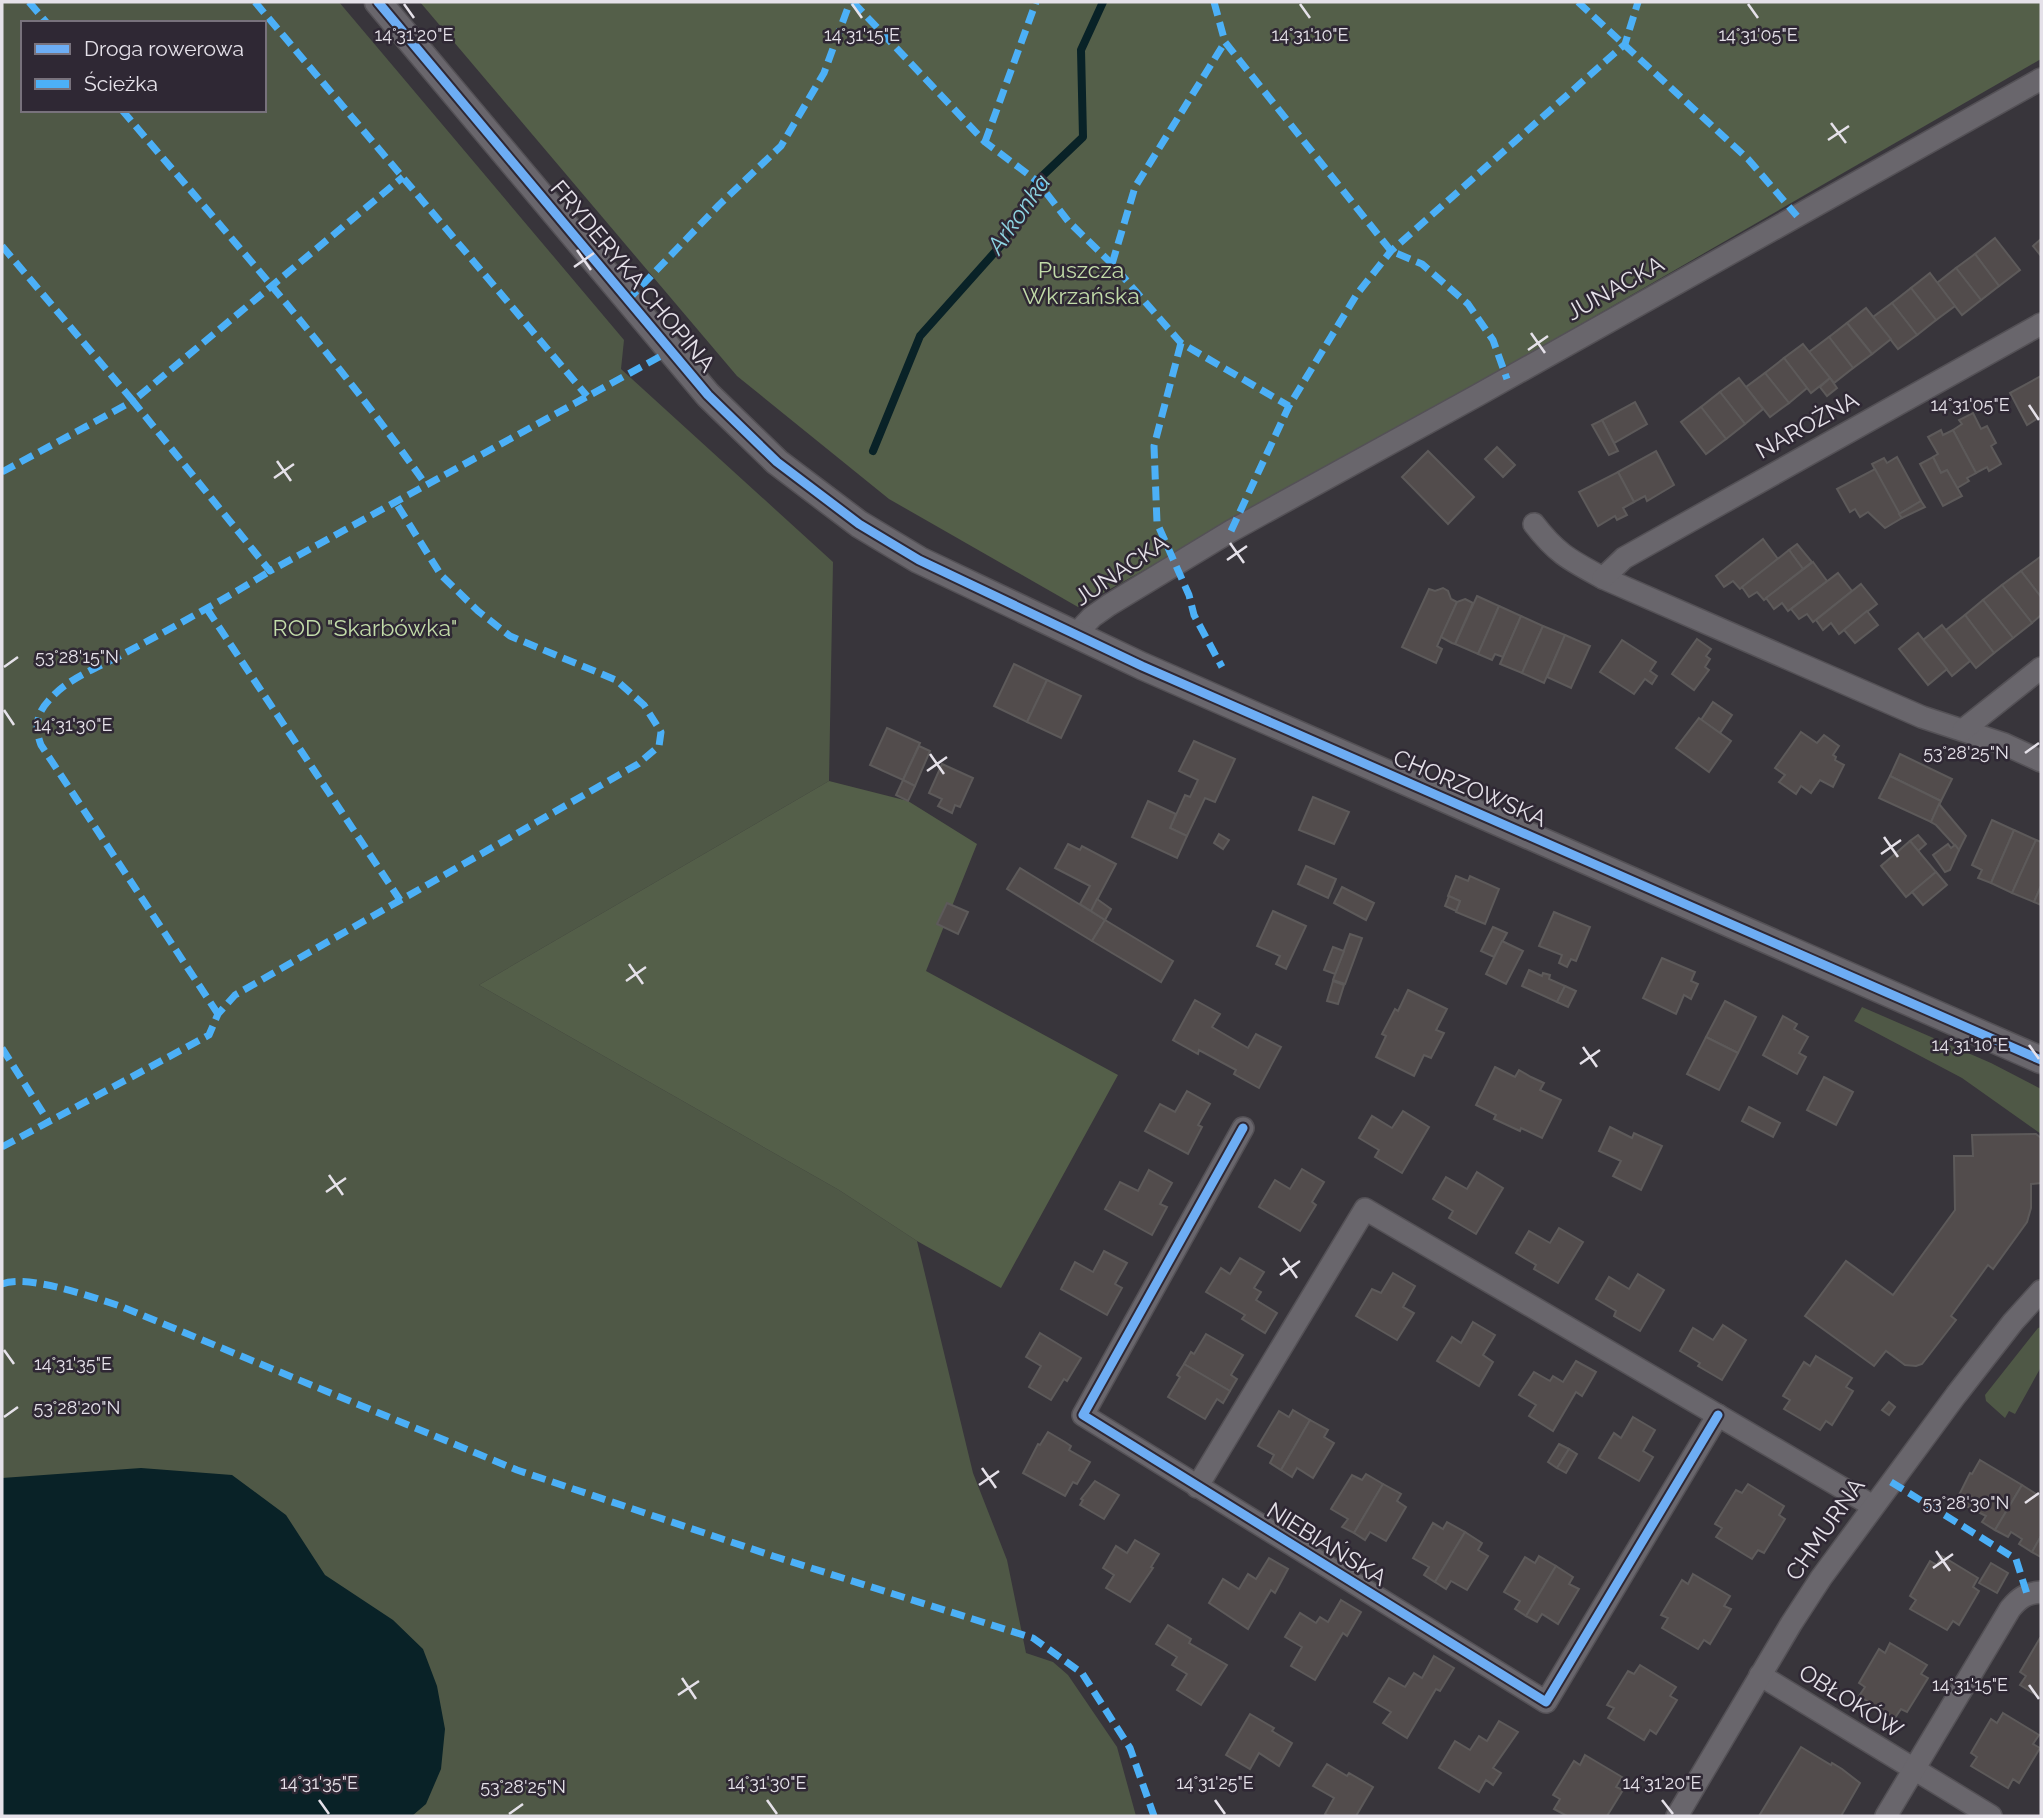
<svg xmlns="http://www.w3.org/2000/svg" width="2043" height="1818" font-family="Raleway,sans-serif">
<rect width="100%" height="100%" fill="#38353b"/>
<g fill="#4f5846" fill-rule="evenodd">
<path d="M2,2h337l285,338 -3,29 212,193 -4,219 -350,204 360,205 78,51 56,232 34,87 19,93 27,9 15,13 49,72 19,69h-1134zM23,23h241v87h-241z"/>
<path d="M1862,1007l129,56 50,26v45l-79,-56 -108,-57z"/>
<path d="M2041,1327v40l-26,47 -6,-3 -4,7 -19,-17 -1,-6 53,-67z"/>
</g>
<g fill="#545f49">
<path d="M420,2h1621v57l-569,328 -394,220 -189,-108 -152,-123z"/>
<path d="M829,781l79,20 69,43 -51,127 192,104 -117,213 -84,-47 -78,-51 -360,-205z"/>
</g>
<path fill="#092227" d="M141,1468l91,7 54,40 39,60 68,45 30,29 14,37 8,43 -4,40 -15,35 -14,12h-410v-338z"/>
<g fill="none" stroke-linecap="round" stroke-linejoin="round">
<path stroke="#092227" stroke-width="8" d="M873,451l47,-115 83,-93 34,-62 46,-44 -2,-87 22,-48"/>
</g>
<g fill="#524c4c" stroke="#5d5a5a" stroke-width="2">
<path d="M1995,238l25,32 -21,16 -24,-32z"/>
<path d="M2041,239v17l-8,-10z"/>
<path d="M1975,254l24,32 -18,14 -25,-32z"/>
<path d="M1956,268l25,32 -19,15 -25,-32z"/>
<path d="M1930,273l25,33 -19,14 -25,-32z"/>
<path d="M1911,288l25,32 -19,15 -25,-32z"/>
<path d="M1892,303l25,32 -19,14 -25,-32z"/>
<path d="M1866,308l25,31 -19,15 -25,-31z"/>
<path d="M1847,323l25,31 -19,14 -24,-31z"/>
<path d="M1829,337l24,31 -19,15 -25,-31z"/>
<path d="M1803,344l27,34 -19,15 -27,-35z"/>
<path d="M1784,358l23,30 -18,15 -24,-30z"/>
<path d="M1765,373l24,30 -19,14 -24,-30z"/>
<path d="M2041,376v44l-1,-3 -13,8 -17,-32z"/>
<path d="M1739,378l24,31 -18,15 -25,-32z"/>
<path d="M1830,378l7,10 -10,8 -7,-9z"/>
<path d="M1720,392l25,32 -19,15 -25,-32z"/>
<path d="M1635,402l12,22 -33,19 -12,-23z"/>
<path d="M1701,407l25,32 -20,15 -25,-32z"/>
<path d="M1973,413l8,16 6,-3 9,17 -5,3 10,18 -12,7 -2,-4 -11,6 -23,-43 9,-6 -3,-4z"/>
<path d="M1602,420l16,31 -9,4 -17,-30z"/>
<path d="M1941,430l2,5 10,-5 23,43 -9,5 2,3 -12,7 -10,-18 -6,3 -8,-16 5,-3 -10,-17z"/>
<path d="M1497,447l18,18 -12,12 -18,-18z"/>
<path d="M1428,451l46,46 -26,27 -46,-47z"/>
<path d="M1656,451l18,34 -27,16 -2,-5 -11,6 -16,-30z"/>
<path d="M1897,457l24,44 -22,13 -27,-50 12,-6 3,5z"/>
<path d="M1933,457l8,16 6,-3 15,26 -19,10 -23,-42z"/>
<path d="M1875,469l27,49 -17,10 -17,-16 -8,5 -5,-8 -5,3 -13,-23z"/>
<path d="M1618,472l16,30 -11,6 4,7 -10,5 -2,-4 -17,10 -19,-34z"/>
<path d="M1921,501l4,6 -23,11 -3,-4z"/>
<path d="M1763,539l15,20 -38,30 -7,-8 -9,6 -8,-11z"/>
<path d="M1797,544l15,18 -9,7 -14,-19z"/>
<path d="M1789,550l14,19 -39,31 -7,-8 -8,5 -7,-10z"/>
<path d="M2040,557l1,1v39l-20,-26z"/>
<path d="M1813,562l14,19 -39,30 -6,-8 -8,6 -8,-11z"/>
<path d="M2021,571l20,26v18l-9,8 -30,-38z"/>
<path d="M1838,573l14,18 -39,31 -6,-8 -8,5 -8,-10z"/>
<path d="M1861,584l16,20 -38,30 -8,-11 -8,7 -7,-10z"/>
<path d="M2002,585l30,38 -19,15 -30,-38z"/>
<path d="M1443,588l5,3 3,8 6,3 -20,44 5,3 -6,14 -34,-16 27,-58 6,2z"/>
<path d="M1477,596l22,10 -21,48 -23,-10z"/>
<path d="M1465,599l8,4 -18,41 -3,-1 -11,-6 16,-35z"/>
<path d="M1983,600l30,38 -19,15 -29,-38z"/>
<path d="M1499,606l22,10 -18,41 -8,-3 -3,6 -14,-6z"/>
<path d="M1867,611l11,14 -23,18 -11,-13z"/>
<path d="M1965,615l29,38 -18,15 -30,-38z"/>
<path d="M1521,616l22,10 -21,47 -22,-9z"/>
<path d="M1942,625l28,36 -18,15 -29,-36z"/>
<path d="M1543,626l22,9 -21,48 -22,-10z"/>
<path d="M1918,633l29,36 -19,16 -29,-36z"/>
<path d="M1565,635l25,11 -19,42 -24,-11z"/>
<path d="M1697,639l14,10 -5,7 4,3 -5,8 4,3 -15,20 -22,-16z"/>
<path d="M1622,640l34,22 -6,9 7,5 -5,8 -7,-5 -11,15 -34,-22z"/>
<path d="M1014,664l33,16 -20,42 -33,-16z"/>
<path d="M1047,680l34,16 -20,42 -34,-16z"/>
<path d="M1713,702l19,13 -12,18 -19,-13z"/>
<path d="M1699,718l32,23 -22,31 -33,-24z"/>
<path d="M887,728l33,15 -17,37 -33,-15z"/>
<path d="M1801,732l16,11 7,-8 15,11 -6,9 3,2 -1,3 9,5 -11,22 -13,-7 -9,13 -10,-7 -5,8 -17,-12 6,-7 -10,-7z"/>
<path d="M1194,741l41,18 -20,43 -10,-4 -18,38 -17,-8 15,-33 5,2 8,-17 -19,-9z"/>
<path d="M919,746l11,5 -15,35 -12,-6z"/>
<path d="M1900,754l52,25 -11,22 -51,-25z"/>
<path d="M942,764l31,14 -13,29 -5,-2 -3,8 -14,-7 4,-7 -13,-6z"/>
<path d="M1890,776l51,25 -10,21 -52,-24z"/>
<path d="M903,780l12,6 -7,15 -12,-6z"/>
<path d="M1313,797l36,15 -15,32 -35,-14z"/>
<path d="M1148,801l28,13 -6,14 17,8 -10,22 -45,-21z"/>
<path d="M1939,804l27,32 -7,14 -23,-25 -5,-3z"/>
<path d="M1992,820l22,10 -23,53 -13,-5 4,-8 -10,-5z"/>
<path d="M2014,830l22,10 -24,53 -21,-10z"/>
<path d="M1219,834l10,6 -6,9 -9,-6z"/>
<path d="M1918,835l8,9 -8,7 -8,-10z"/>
<path d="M2036,840l5,2v44l-7,16 -22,-9z"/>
<path d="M1910,841l26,31 -30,25 -25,-31z"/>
<path d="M1068,844l12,6 2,-4 34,18 -25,47 -11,-7 10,-18 -35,-18z"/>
<path d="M1948,844l3,4 4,-3 4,5 -9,20 -5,2 -12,-17z"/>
<path d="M1306,866l30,13 -8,19 -30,-14z"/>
<path d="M1020,868l85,52 -13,21 -85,-52z"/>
<path d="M1936,872l11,13 -24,20 -11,-13z"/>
<path d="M1456,876l12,5 2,-5 29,13 -14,35 -29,-12 4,-11 -12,-5z"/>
<path d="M2041,886v19l-7,-3z"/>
<path d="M1342,887l32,16 -8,17 -32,-17z"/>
<path d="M1449,896l11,5 -4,10 -11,-5z"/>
<path d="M1097,899l14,10 -6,11 -14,-9z"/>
<path d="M947,903l21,9 -10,22 -21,-10z"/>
<path d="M1273,911l33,15 -20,43 -10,-5 4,-8 -23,-10z"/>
<path d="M1554,912l36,15 -14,34 -5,-2 -4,8 -8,-4 3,-8 -23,-9z"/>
<path d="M1105,920l68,41 -12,21 -69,-41z"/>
<path d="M1493,927l14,6 -13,24 -13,-6z"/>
<path d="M1350,934l12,4 -17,46 -12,-4z"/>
<path d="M1502,941l21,10 -17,33 -20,-10z"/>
<path d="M1333,947l11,4 -9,23 -11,-4z"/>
<path d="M1662,958l33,14 -4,9 7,3 -7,15 -7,-4 -8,19 -33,-16z"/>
<path d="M1529,970l13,6 1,-3 7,2 -1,4 16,7 -8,16 -35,-16z"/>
<path d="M1333,981l11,4 -6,19 -11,-3z"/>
<path d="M1565,986l11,5 -8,16 -11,-5z"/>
<path d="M1408,990l39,19 -11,21 8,3 -13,25 -7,-3 -10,21 -38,-19 10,-21 -4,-2 13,-25 3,2z"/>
<path d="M1195,1000l25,14 -8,13 36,21 8,-14 25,13 -22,41 -25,-14 2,-4 -37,-20 -1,4 -25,-14z"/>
<path d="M1725,1001l31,16 -18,36 -32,-16z"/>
<path d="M1783,1016l14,8 -3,5 14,8 -9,16 7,4 -9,17 -34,-19z"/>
<path d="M1706,1037l32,16 -19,37 -32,-16z"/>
<path d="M1495,1067l20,10 4,-7 12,7 13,6 -4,7 21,10 -19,38 -21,-10 -1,3 -26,-12 2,-4 -20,-10z"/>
<path d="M1824,1077l29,15 -17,33 -29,-15z"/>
<path d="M1187,1091l23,13 -12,21 4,2 -14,27 -43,-23 15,-27 15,8z"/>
<path d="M1749,1107l31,16 -7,14 -31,-16z"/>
<path d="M1403,1111l26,16 -27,46 -27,-16 4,-7 -20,-12 13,-22 20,12z"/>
<path d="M1610,1127l22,11 2,-5 28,13 -21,44 -28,-14 8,-15 -22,-10z"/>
<path d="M2036,1134l5,4v45l-10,1v24l-4,14 -34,47 -5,-4 -37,51 5,4 -34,44 -6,2 -11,-1 -19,-14 -12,15 -69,-50 41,-55 47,34 62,-85 -1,-54h19l-1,-21z"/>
<path d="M1302,1169l22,13 -12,20 4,3 -16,26 -41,-24 16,-27 15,9z"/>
<path d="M1149,1170l23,13 -12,21 7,3 -15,28 -47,-26 15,-27 18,9z"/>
<path d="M1477,1172l26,16 -27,46 -27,-16 4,-7 -20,-12 13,-22 21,12z"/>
<path d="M1559,1228l24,14 -25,41 -24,-14 2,-4 -20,-12 13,-22 21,12z"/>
<path d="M1104,1251l23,12 -12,21 7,4 -15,27 -46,-26 14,-27 18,10z"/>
<path d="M1240,1258l24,14 -10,16 7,4 -5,8 21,13 -12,20 -23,-14 3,-4 -39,-23 15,-24 9,6z"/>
<path d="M1393,1273l22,13 -12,21 11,6 -17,27 -41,-24 16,-27 9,4z"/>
<path d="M1638,1274l26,16 -24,41 -26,-15 2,-5 -20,-12 13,-22 20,12z"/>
<path d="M1473,1322l22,13 -12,20 10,7 -14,24 -42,-25 15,-24 9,6z"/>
<path d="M1723,1325l23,15 -24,40 -24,-14 2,-3 -20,-12 13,-23 20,12z"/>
<path d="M1040,1333l41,25 -14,23 -3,-2 -13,21 -22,-13 12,-21 -15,-9z"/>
<path d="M1206,1334l37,21 -12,20 6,4 -7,12 -46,-27 7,-12 3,2z"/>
<path d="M1816,1356l36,22 -6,9 7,4 -21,34 -6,-4 -6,9 -36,-21 6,-9 -7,-4 21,-34 6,4z"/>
<path d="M1576,1361l20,11 -14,24 -6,-4 -23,39 -24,-15 7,-11 -17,-10 15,-23 16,9 3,-5 10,6z"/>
<path d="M1184,1364l46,27 -7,12 -6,-4 -12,20 -37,-22 12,-20 -3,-2z"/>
<path d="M1889,1402l6,5 -6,8 -7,-5z"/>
<path d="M1293,1410l17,10 -29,50 -11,-7 4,-8 -16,-9 21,-35 10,6z"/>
<path d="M1633,1417l22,13 -12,21 10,6 -14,24 -40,-23 15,-25 7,5z"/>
<path d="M1310,1420l18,10 -4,7 10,6 -21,35 -16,-10 -5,9 -11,-7z"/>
<path d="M1048,1432l17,10 6,4 -2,4 21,12 -13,22 -4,-2 -8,14 -42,-23 15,-29 2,1z"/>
<path d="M1559,1444l10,5 -12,19 -9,-6z"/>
<path d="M1569,1449l8,5 -11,19 -9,-5z"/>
<path d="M1980,1460l42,25 -27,45 -13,-8 4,-6 -30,-15 14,-28 2,1z"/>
<path d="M1366,1474l17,10 -29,49 -12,-6 6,-8 -17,-10 21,-34 10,5z"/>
<path d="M1095,1481l24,14 -15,24 -24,-14 3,-5 -2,-1z"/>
<path d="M1383,1484l18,10 -4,7 9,6 -20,34 -16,-9 -5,8 -11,-7z"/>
<path d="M1748,1484l36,22 -5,9 6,4 -21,34 -6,-3 -6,9 -36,-22 6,-9 -7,-4 21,-34 6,3z"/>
<path d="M2022,1485l19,12v39l-9,16 -13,-8 3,-5 -11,-7 -3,5 -13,-7z"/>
<path d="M1447,1522l18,10 -30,50 -11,-7 5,-8 -16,-9 20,-35 10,6z"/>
<path d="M1465,1532l17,11 -4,7 10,6 -21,34 -16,-9 -5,8 -11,-7z"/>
<path d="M2041,1536v21l-9,-5z"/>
<path d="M1135,1540l24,14 -8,13 2,1 -23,34 -24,-14 8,-13 -11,-7 13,-22 11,7z"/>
<path d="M1539,1556l17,10 -30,50 -11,-7 5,-8 -16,-9 21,-35 10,6z"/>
<path d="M1942,1556l36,22 -5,9 6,4 -20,34 -6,-4 -6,9 -37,-21 6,-9 -6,-4 20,-35 7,4z"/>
<path d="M1269,1558l19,11 -13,24 -4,-3 -23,39 -39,-26 14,-24 16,10 9,-15 8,5z"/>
<path d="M1991,1563l17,10 -11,20 -18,-10z"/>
<path d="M1556,1566l17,11 -4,7 10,5 -21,35 -16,-10 -5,8 -11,-6z"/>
<path d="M1693,1574l37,22 -6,10 7,3 -21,35 -6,-4 -6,9 -36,-21 6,-10 -7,-3 21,-35 6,4z"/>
<path d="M1341,1600l20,12 -14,24 -4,-3 -28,47 -24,-14 11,-19 -17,-10 15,-24 16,10 4,-6 8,5z"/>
<path d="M1168,1625l23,14 -2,4 38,22 -26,40 -24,-15 10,-16 -15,-9 5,-8 -21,-13z"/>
<path d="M2040,1638h1v60l-21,-13 6,-9 -6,-4z"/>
<path d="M1890,1643l37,22 -6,9 7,4 -21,34 -6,-3 -6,9 -36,-22 6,-9 -6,-4 20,-34 6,4z"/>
<path d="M1434,1656l20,12 -14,23 -4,-2 -29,49 -24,-15 8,-11 -17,-10 15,-24 16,9 9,-14 8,5z"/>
<path d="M1640,1665l36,22 -6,9 7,4 -21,34 -6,-4 -6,10 -36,-22 6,-10 -7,-3 21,-34 6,3z"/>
<path d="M2003,1713l36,22 -6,9 7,4 -21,35 -6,-4 -5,9 -37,-22 6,-9 -6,-4 20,-34 6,4z"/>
<path d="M1250,1714l24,14 -2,3 20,12 -13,23 -20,-13 -9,16 -24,-14z"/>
<path d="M1499,1721l19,11 -25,36 8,5 -8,12 -7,-5 -7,12 -40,-24 16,-27 15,9 9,-14 8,5z"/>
<path d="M1801,1747l30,18 1,-2 10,6 18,14 -19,33h-82z"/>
<path d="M1585,1755l37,22 -6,10 7,3 -16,26h-40l-13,-7 6,-10 -7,-4 21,-34 6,4z"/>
<path d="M1327,1764l20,12 2,-3 24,14 -17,29h-27l-4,-2 9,-16 -21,-12z"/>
</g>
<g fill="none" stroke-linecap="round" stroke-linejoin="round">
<g stroke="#545156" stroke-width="24">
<g id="minor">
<path d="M1534,524c23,30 36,36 69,54l319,139 82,27 37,17"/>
<path d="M1603,578l21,-20 417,-234"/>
<path d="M1075,635l17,-18 17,-12 122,-74 247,-136 563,-316"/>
<path d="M1963,730l78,-62"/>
<path d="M1243,1128l-160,287 463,287 172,-287"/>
<path d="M1197,1487l168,-278 508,297"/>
<path d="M1760,1675l231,141"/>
<path d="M1677,1816l114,-192 30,-46 135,-183 57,-73 28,-31"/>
<path d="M1886,1816l124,-207c9,-11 16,-16 31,-17"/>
</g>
</g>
<g stroke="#545156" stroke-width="29">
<path id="tertiary" d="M378,2l330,393 69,67 82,62 60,36 223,106 899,394"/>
</g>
<use href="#minor" stroke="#69666c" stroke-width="21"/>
<use href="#tertiary" stroke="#69666c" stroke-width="26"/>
<g stroke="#4cb0f7" stroke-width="7" stroke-dasharray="14 7" stroke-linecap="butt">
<path d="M29,2l18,21"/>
<path d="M255,2l332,394"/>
<path d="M853,2l132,140 52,39 31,40 44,43 69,79 108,63"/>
<path d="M1214,2l11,40 166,209 31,13 46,40 25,36 14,39"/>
<path d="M1578,2l170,157 49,57"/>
<path d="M122,110c104,123 212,243 304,375"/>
<path d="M985,142l51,-140"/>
<path d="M2,246l131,155 270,-224"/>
<path d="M1112,264l23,-77 90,-145"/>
<path d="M627,301l92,-96 62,-59 43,-73 26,-71"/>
<path d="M1181,343l-27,103 3,77 32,72 5,20 28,52"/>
<path d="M2,472l131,-71 137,170 400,-220"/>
<path d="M1231,531l58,-125 68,-112 34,-43 234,-207 13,-42"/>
<path d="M207,609l193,291"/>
<path d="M218,1014l-177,-269c-7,-19 -5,-32 11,-48 18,-20 50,-31 73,-44 49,-26 98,-53 145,-82"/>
<path d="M2,1048l46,73"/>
<path d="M2,1147l207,-112 9,-21 17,-19 403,-231 21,-18 2,-14 -17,-27 -28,-25 -106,-44 -32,-25 -37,-36 -45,-72"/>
<path d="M2,1284c26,-10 90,13 118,22l397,164 256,86 260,82 49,35 48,75 24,68"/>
<path d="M1891,1482l125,77 11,35"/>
</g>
<g stroke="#2f2834" stroke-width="13">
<g id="cycleway">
<path d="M378,2l330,393 69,67 82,62 60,36 223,106 899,394"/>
<path d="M1243,1128l-160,287 463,287 172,-287"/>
</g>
</g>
<use href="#cycleway" stroke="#6dadf4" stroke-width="9"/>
</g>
<path fill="none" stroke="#e5e1e9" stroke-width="2.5" d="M404,4l10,14M852,4l10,14M1300,4l10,14M1748,4l10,14M1831,123l15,20M1828,140l21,-14M577,250l14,20M574,267l20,-14M1531,333l14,20M1528,350l20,-14M2029,405l10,15M277,461l14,20M274,478l20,-14M1230,543l14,20M1227,560l20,-14M4,667l14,-10M4,710l10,15M2025,753l14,-10M930,754l14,20M927,771l20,-14M1884,837l14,20M1881,854l20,-14M629,964l14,20M626,981l20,-14M2029,1045l10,14M1583,1047l14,20M1580,1064l20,-14M329,1175l14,20M326,1192l20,-14M1283,1258l14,20M1280,1275l20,-14M4,1350l10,14M4,1417l14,-10M982,1468l14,20M979,1485l20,-14M2025,1503l14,-10M1936,1551l14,20M1933,1568l20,-14M682,1678l14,21M2029,1685l10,14M678,1695l21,-14M319,1800l10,14M767,1800l10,14M1215,1800l10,14M1662,1800l11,14M509,1814l14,-10"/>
<g text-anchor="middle" stroke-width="5" stroke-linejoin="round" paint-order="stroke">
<g font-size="23" fill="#c2dca9" stroke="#2f2834">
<text x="1081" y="278">Puszcza<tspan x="1081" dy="26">Wkrzańska</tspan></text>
<text x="365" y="636">ROD "Skarbówka"</text>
</g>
<g font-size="23" fill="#e5e1e9" stroke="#2f2834">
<text transform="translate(633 276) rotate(50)" y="8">FRYDERYKA CHOPINA</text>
<text transform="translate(1615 288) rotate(-29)" y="8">JUNACKA</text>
<text transform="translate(1807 425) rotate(-29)" y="8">NAROŻNA</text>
<text transform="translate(1121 570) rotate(-34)" y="8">JUNACKA</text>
<text transform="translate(1470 788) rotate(23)" y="8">CHORZOWSKA</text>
<text transform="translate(1825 1529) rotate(-55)" y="8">CHMURNA</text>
<text transform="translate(1327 1544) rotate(32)" y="8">NIEBIAŃSKA</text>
<text transform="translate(1851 1701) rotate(32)" y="8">OBŁOKÓW</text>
</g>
<g font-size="24" font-style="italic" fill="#8dd4e2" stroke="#2f2834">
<text transform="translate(1019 214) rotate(-55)" y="8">Arkonka</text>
</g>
</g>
<g font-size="18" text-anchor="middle" fill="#e5e1e9" stroke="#2f2834" stroke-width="5" stroke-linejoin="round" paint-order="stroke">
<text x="414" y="41">14°31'20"E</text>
<text x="862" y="41">14°31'15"E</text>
<text x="1310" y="41">14°31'10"E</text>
<text x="1758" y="41">14°31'05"E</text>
<text x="1970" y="411">14°31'05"E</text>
<text x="77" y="663">53°28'15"N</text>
<text x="73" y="731">14°31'30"E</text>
<text x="1966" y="759">53°28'25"N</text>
<text x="1970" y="1051">14°31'10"E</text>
<text x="73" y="1370">14°31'35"E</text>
<text x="77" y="1414">53°28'20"N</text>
<text x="1966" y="1509">53°28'30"N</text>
<text x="1970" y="1691">14°31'15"E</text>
<text x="319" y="1789">14°31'35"E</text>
<text x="767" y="1789">14°31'30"E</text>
<text x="1215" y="1789">14°31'25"E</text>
<text x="1662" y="1789">14°31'20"E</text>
<text x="523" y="1793">53°28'25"N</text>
</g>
<rect width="2043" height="1818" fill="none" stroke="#e5e1e9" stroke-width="7"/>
<rect x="21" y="21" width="245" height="91" fill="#2f2834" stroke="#78727c" stroke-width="2"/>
<rect x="35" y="44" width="35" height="10" fill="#6dadf4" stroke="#78727c" stroke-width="2"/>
<text x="84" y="56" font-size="21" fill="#e5e1e9">Droga rowerowa</text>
<rect x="35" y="79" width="35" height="10" fill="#4cb0f7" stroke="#78727c" stroke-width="2"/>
<text x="84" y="91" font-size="21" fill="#e5e1e9">Ścieżka</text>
</svg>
